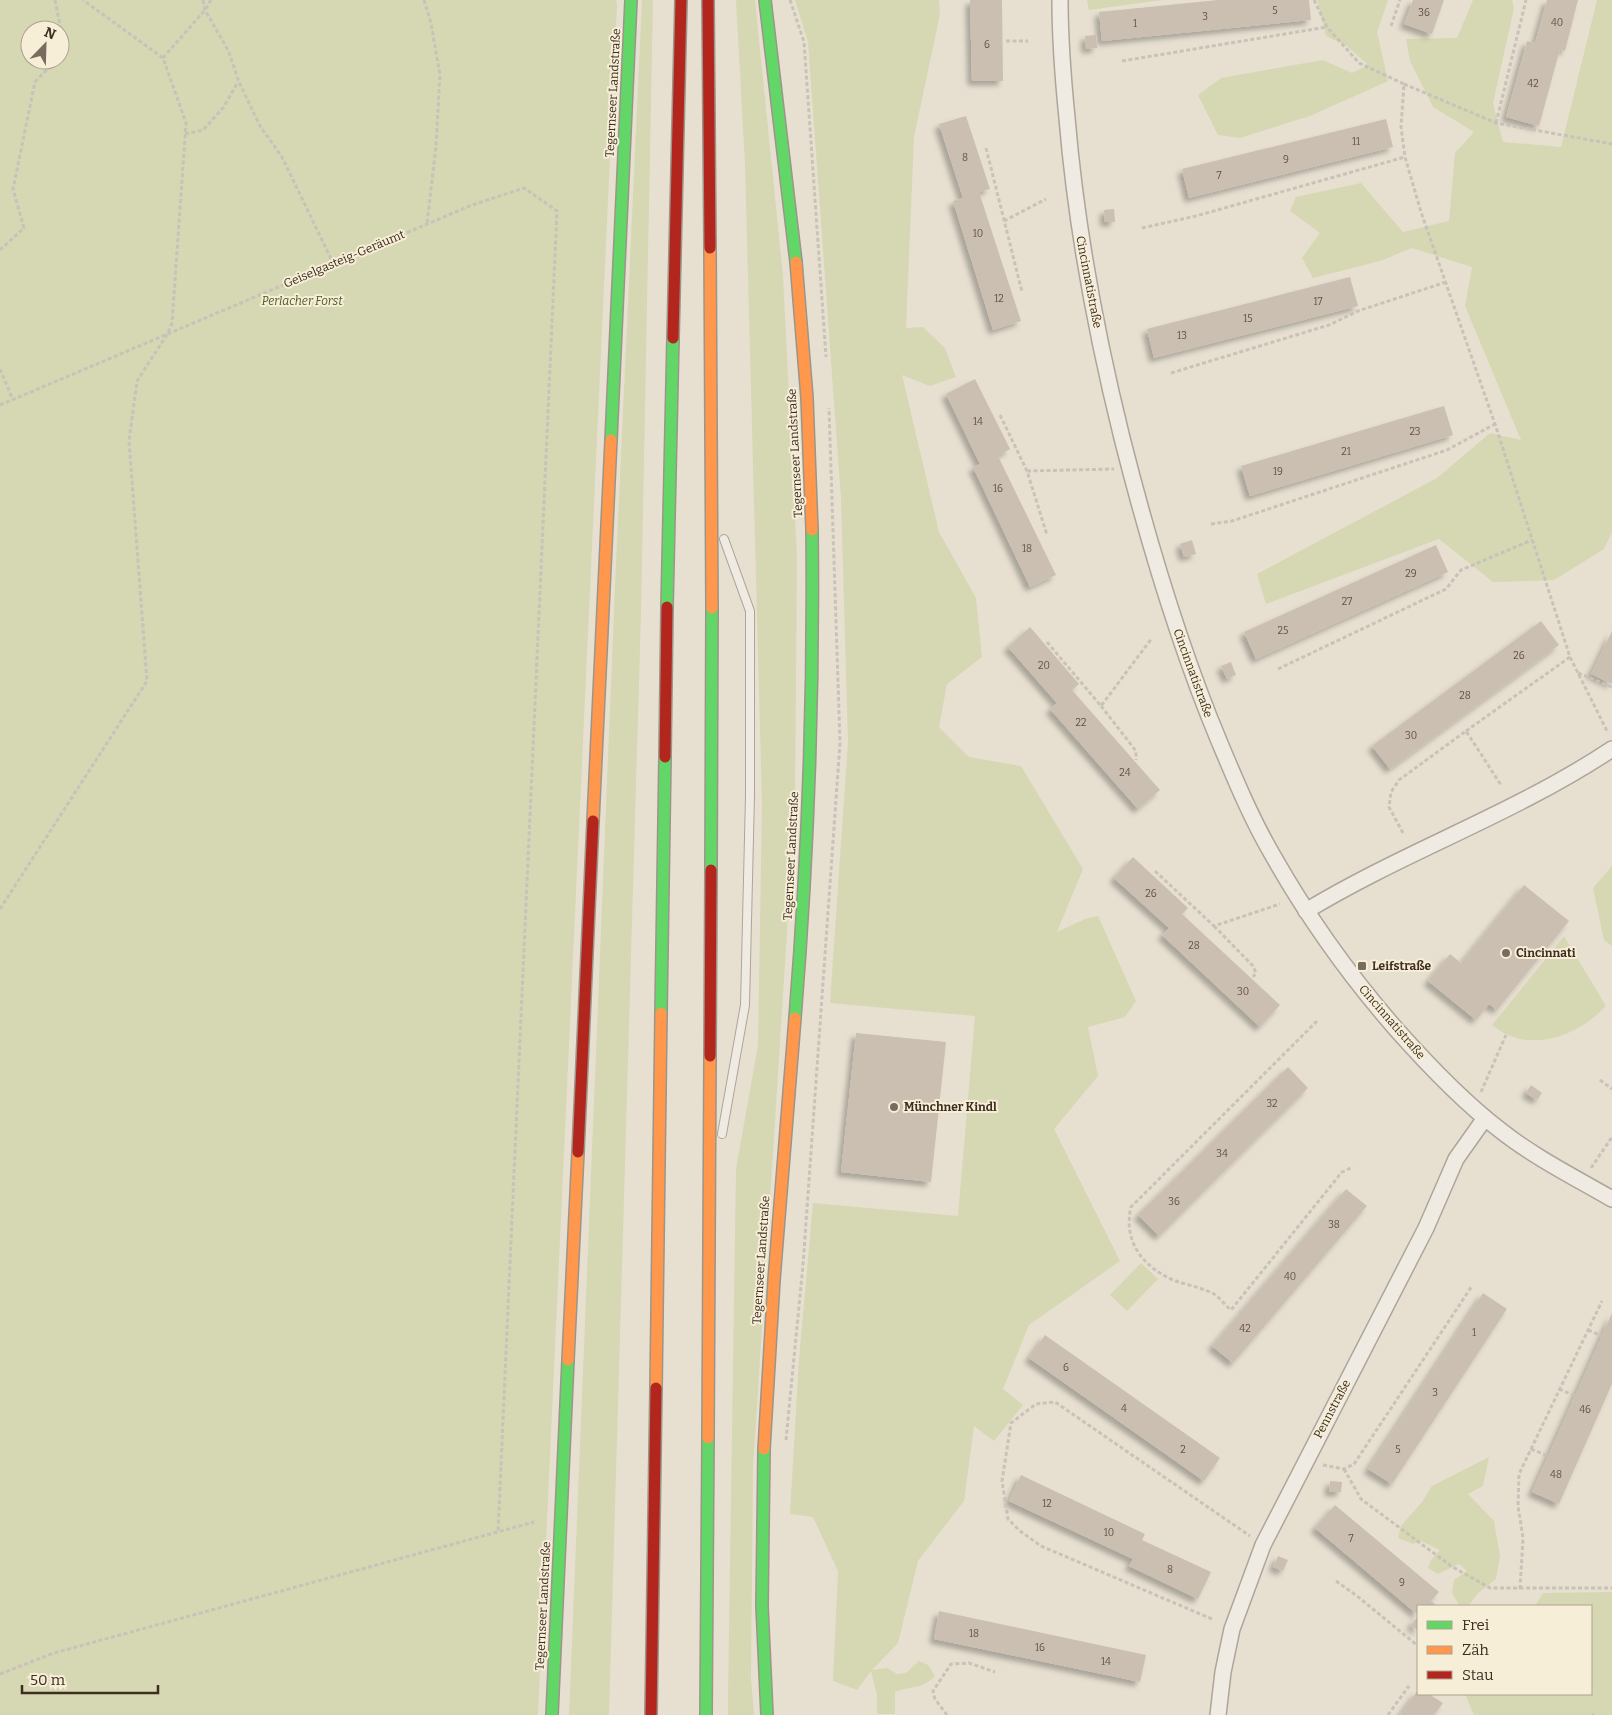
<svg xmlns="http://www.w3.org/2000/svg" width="1612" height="1715" font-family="Bitter,serif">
<defs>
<filter id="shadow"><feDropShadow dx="-4.5" dy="4.5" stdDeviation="2.5" flood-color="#0004"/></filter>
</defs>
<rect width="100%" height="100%" fill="#e7e0d1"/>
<g fill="#d6d7b3" fill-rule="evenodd">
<path d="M0,0h616l1,5 -79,1710h-538zM30,30h30v30h-30z"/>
<path d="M642,0h11l-12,613 -32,1102h-40l46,-1130z"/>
<path d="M736,0h19l28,276 14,281 -2,248 -42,664 -2,209 3,37h-26v-19l8,-527 22,-124 4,-241 -17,-640z"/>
<path d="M795,0h144l1,14 -26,123 -8,191 17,-1 22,21 11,29 -26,9 -28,-11 37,157 37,66 6,59 -35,27 -8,43 30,30 52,9 62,103 -26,63 28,-13 13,-3 38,85 -11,16 -37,10 10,49 -44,53 66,132 -91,64 -26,64 20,16 -29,36 -20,-15 -10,75 -46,60 -20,82 -26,27 15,-2 10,6 9,-1 13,-12 9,4 7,11c-14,14 -22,9 -40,16v22h-18v-19l-6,-24 -14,19 -24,-9 5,-110 -25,-54 -23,-3 9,-155 14,-156 145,13 17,-200 -145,-13 18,-261 -7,-243 -33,-457z"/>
<path d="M1087,0h76l-74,10z"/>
<path d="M1317,0h71l-11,32 11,49 -78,35 -70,22 -22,-3 -20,-40 23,-17 102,-18 29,13 16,-8 -21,-19 -21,-10z"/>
<path d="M1473,0h39l2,8 -21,95 10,39 58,5 36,-147h15v532l-8,17 -50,31 -61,2 -54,-43 -173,65 -9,-30 180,-96 53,-45 31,7 -56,-134 7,-39 -60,-19 -32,13 -67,17 -11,-20 18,-25 -30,-22 6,-14 65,-14 42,49 46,-11 6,-68 19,-21 -41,-25 -23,-46 -4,-22 51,-1z"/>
<path d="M1612,866v80l-8,-6 -11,-52z"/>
<path d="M1564,936l42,70c-29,31 -78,49 -114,19z"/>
<path d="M1141,1263l17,16 -31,32 -17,-16z"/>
<path d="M1489,1457l-6,29 -15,8 26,27 6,35 -4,23 -18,14 -9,12h-10l-7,-12 2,-13 13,-9 -8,-7 -21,10 -10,-6 3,-8 9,-10 -19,-9 -8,3 -15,-6 3,-12 21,-24 10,-16z"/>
<path d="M1612,1592v123h-138l-9,-21h126v-88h-56l8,-13z"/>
</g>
<g fill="#cbbfb2" filter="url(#shadow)">
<path d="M970,0h32l1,81h-31z"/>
<path d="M1218,0h91l2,20 -209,21 -3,-29z"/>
<path d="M1413,0h31l-12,34 -28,-10z"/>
<path d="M1547,0h31l-13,51 -5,-2 -21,77 -33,-9 21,-76 8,2z"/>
<path d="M1096,35l1,13 -11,1 -1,-13z"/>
<path d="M966,116l24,73 -11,3 42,129 -28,9 -40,-129 10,-3 -24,-74z"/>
<path d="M1386,119l7,28 -204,51 -7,-29z"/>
<path d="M1114,209l1,13h-10l-1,-12z"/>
<path d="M1350,277l8,29 -204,52 -7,-29z"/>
<path d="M975,379l35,70 -12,7 58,119 -26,12 -57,-120 7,-3 -34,-70z"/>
<path d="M1444,406l9,29 -203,61 -9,-30z"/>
<path d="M1192,540l4,14 -12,3 -4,-13z"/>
<path d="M1436,545l12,27 -192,87 -12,-27z"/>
<path d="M1541,621l18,24 -169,124 -18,-23z"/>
<path d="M1030,627l49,57 -7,6 88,100 -22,19 -88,-100 7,-6 -49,-56z"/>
<path d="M1612,631v53l-21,-10z"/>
<path d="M1231,662l5,13 -9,4 -6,-13z"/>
<path d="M1133,857l55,51 -6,6 98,91 -20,22 -98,-92 7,-7 -55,-50z"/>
<path d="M1524,885l45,36 -72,89 -8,-6 -13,16 -48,-39 22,-27 11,9z"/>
<path d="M856,1033l90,9 -15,140 -90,-10z"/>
<path d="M1288,1067l20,21 -149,148 -21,-21z"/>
<path d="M1531,1085l11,8 -5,7 -11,-7z"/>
<path d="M1346,1189l21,17 -134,157 -21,-17z"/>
<path d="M1483,1293l24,16 -115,175 -24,-15z"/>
<path d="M1612,1313v71l-53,120 -27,-12z"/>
<path d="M1045,1335l175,123 -16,23 -175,-123z"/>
<path d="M1021,1475l124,59 -3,6 69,32 -13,27 -69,-33 4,-7 -124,-58z"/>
<path d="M1330,1481l12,1 -1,10h-12z"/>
<path d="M1335,1505l104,87 -8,9 6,5h-19v9l-103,-87z"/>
<path d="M1278,1556l10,4 -5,11 -10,-4z"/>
<path d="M939,1611l207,44 -6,27 -206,-43z"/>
<path d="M1418,1616v15l-7,-6z"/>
<path d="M1418,1690v4h11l14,9 -9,12h-34z"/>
</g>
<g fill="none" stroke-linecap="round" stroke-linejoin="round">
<g stroke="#ada599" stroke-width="10">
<path id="lane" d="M722,1134l23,-129 5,-210v-184l-26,-72"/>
</g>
<g stroke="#ada599" stroke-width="18">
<g id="street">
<path d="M1060,0c0,39 3,78 7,118 9,108 29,215 55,320 26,103 56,205 97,303 16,38 32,77 53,113 35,62 77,121 124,175 32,36 66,72 104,101 34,27 74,47 112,69"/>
<path d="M1306,911c99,-60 210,-98 306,-162"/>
<path d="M1218,1715l5,-43 9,-43 31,-84 163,-317 30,-69 29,-41"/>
</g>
</g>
<g stroke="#9c958a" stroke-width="14">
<g id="fast">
<path d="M765,0l31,262"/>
<path d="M611,440l20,-440"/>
<path d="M667,607l6,-269"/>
<path d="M711,870l1,-262"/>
<path d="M661,1013l4,-256"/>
<path d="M795,1018c13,-162 19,-325 17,-488"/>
<path d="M764,1449l-2,157 5,109"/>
<path d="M552,1715l16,-355"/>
<path d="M706,1715l2,-277"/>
</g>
</g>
<g stroke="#9c958a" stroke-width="14">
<g id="slow">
<path d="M710,248l2,360"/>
<path d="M796,262l11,136 5,132"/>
<path d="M593,821l18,-381"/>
<path d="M568,1360l10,-208"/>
<path d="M656,1388l5,-375"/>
<path d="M708,1438l2,-382"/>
<path d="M764,1449l10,-169 21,-262"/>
</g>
</g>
<g stroke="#9c958a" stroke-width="14">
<g id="jam">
<path d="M708,0l2,248"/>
<path d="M673,338l8,-338"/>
<path d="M665,757l2,-150"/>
<path d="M710,1056l1,-186"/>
<path d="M578,1152l15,-331"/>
<path d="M651,1715l5,-327"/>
</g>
</g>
<g stroke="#c8c2b9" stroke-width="3" stroke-dasharray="4 2.5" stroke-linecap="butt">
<path d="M55,0l10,50 -5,5"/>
<path d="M203,0l2,10 23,40 11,32 21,44 22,31 51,106"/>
<path d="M424,0l7,23 9,52 -4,71 -9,78"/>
<path d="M790,0l14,42 22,315"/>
<path d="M1314,0l13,27 32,36 45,21 -3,43 4,30 16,55 74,212 75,233 38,76"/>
<path d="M1391,26l9,-26"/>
<path d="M1006,41h22"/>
<path d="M163,58l42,-48 6,-10"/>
<path d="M1122,61l205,-34"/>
<path d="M1404,84l92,39 116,21"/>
<path d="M1496,123l30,-123"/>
<path d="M185,134l18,-4 20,-22 15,-26"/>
<path d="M986,148l36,144"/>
<path d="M1004,221l42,-22"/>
<path d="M1142,228l54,-12 209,-59"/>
<path d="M0,250l24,-22 -11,-39 22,-107 21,-22"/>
<path d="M0,369l13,31"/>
<path d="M1171,373l158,-48 29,-14 88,-29"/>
<path d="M0,405l472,-200 52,-17 33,23 -59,1321"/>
<path d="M1000,415l27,56 20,64"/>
<path d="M1027,471l87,-2"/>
<path d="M1211,524l21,-3 215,-71 48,-26"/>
<path d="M1047,642l54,64 51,-68"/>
<path d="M1278,669l168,-80 15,-19 71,-30"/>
<path d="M1578,673l34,14"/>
<path d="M1101,706l35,45v9"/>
<path d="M1466,731l104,-74"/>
<path d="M1403,833l-14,-26 2,-15 8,-12 67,-49 35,54"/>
<path d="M1155,871l59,55 66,-22"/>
<path d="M0,909l147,-228 -18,-240 8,-60 31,-48 4,-10 14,-200 -23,-65 -80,-58"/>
<path d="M1214,926l39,40 3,7 -3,4"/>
<path d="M1317,1021l-186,186c-8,34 11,59 42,73 13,5 28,7 41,14 6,4 11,11 17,16l111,-138 11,-5"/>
<path d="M1600,1080l12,9"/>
<path d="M1481,1092l25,-57"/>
<path d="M1591,1168l21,-31"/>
<path d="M1588,1330l14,6"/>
<path d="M1559,1389l16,7"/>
<path d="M786,1440l17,-175 37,-522 -11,-335"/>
<path d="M1531,1449l17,7"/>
<path d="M1323,1465l21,4 10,-5 118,-178"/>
<path d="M1344,1469l17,30 90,67 39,22h122"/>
<path d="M1336,1581l21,15 61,50"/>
<path d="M1520,1589l3,-51 -5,-32 1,-32 83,-173"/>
<path d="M1212,1619l-171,-73 -21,-15 -12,-12 -6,-38 9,-58 25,-19 19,-2 195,134"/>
<path d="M0,1674l54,-21 480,-131"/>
<path d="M947,1715l-12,-16 -2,-8 18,-27 18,-1 26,9"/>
<path d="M1388,1715l21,-29"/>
<path d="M1592,1715h2"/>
</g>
<use href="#lane" stroke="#efebe3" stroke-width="8"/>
<use href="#street" stroke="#efebe3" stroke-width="15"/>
<use href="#fast" stroke="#63d668" stroke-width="11"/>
<use href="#slow" stroke="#ff974d" stroke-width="11"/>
<use href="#jam" stroke="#b3261e" stroke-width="11"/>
</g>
<g fill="#786c5e" stroke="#f7eed8" stroke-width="2">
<circle cx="1506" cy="953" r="5"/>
<rect x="1357" y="961" width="10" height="10" rx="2.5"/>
<circle cx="894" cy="1107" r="5"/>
</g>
<g text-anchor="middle" stroke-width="4" stroke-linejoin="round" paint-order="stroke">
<g font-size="10" fill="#605244">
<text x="1275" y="14">5</text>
<text x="1424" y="16">36</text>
<text x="1205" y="20">3</text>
<text x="1557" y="26">40</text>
<text x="1135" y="27">1</text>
<text x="987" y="48">6</text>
<text x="1533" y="87">42</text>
<text x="1356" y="145">11</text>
<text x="965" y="161">8</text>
<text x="1286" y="163">9</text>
<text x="1219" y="179">7</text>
<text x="978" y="237">10</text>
<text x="999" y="302">12</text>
<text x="1318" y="305">17</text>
<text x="1248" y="322">15</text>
<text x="1182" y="339">13</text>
<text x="978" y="425">14</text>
<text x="1415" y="435">23</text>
<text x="1346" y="455">21</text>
<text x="1278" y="475">19</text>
<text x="998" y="492">16</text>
<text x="1027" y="552">18</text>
<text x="1411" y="577">29</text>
<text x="1347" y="605">27</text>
<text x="1283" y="634">25</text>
<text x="1519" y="659">26</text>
<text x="1044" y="669">20</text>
<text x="1465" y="699">28</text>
<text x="1081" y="726">22</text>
<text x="1411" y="739">30</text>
<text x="1125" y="776">24</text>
<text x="1151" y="897">26</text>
<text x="1194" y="949">28</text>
<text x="1243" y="995">30</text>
<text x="1272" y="1107">32</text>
<text x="1222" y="1157">34</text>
<text x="1174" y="1205">36</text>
<text x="1334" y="1228">38</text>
<text x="1290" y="1280">40</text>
<text x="1245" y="1332">42</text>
<text x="1474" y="1336">1</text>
<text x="1066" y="1371">6</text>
<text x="1435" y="1396">3</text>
<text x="1124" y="1412">4</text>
<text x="1585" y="1413">46</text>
<text x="1183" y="1453">2</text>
<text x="1398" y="1453">5</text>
<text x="1556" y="1478">48</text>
<text x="1047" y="1507">12</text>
<text x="1109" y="1536">10</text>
<text x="1351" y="1542">7</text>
<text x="1170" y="1573">8</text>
<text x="1402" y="1586">9</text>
<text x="974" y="1637">18</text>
<text x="1040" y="1651">16</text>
<text x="1106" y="1665">14</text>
</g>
<g font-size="12" fill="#3d2e20" stroke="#f7eed8">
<text transform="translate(613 93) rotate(-87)" y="4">Tegernseer Landstraße</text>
<text transform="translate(344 259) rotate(-23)" y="4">Geiselgasteig-Geräumt</text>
<text transform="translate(1089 282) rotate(79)" y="4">Cincinnatistraße</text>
<text transform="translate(795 453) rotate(-93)" y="4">Tegernseer Landstraße</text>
<text transform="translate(1193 673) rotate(70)" y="4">Cincinnatistraße</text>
<text transform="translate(791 856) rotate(-87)" y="4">Tegernseer Landstraße</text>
<text transform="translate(1392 1022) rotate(49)" y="4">Cincinnatistraße</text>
<text transform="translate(761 1260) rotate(-86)" y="4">Tegernseer Landstraße</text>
<text transform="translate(1332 1409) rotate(-62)" y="4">Pennstraße</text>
<text transform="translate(543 1606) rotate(-87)" y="4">Tegernseer Landstraße</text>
</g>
<g font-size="12" font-style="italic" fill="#4d5a26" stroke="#f7eed8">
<text x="302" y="305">Perlacher Forst</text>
</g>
<g font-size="12" font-weight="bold" fill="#3d2e20" stroke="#f7eed8" text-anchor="start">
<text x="1516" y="957">Cincinnati</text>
<text x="1372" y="970">Leifstraße</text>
<text x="904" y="1111">Münchner Kindl</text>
</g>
</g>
<rect x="1417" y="1605" width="175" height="90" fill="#f7eed8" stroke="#ada18e"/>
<rect x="1427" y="1621" width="25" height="8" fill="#63d668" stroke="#ada18e"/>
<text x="1462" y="1630" font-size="15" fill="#3d2e20">Frei</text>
<rect x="1427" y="1646" width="25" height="8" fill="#ff974d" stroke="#ada18e"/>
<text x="1462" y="1655" font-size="15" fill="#3d2e20">Zäh</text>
<rect x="1427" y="1671" width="25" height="8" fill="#b3261e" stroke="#ada18e"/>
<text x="1462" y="1680" font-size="15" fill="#3d2e20">Stau</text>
<g transform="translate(45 45) rotate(23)"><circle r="24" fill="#f7eed8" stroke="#ada18e"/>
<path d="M0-4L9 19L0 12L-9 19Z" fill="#786c5e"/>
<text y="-8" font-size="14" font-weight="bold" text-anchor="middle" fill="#3d2e20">N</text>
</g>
<path d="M22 1685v8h136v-8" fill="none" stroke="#3d2e20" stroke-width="2.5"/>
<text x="30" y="1685" font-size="15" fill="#3d2e20" stroke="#f7eed8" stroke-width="4" paint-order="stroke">50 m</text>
</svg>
